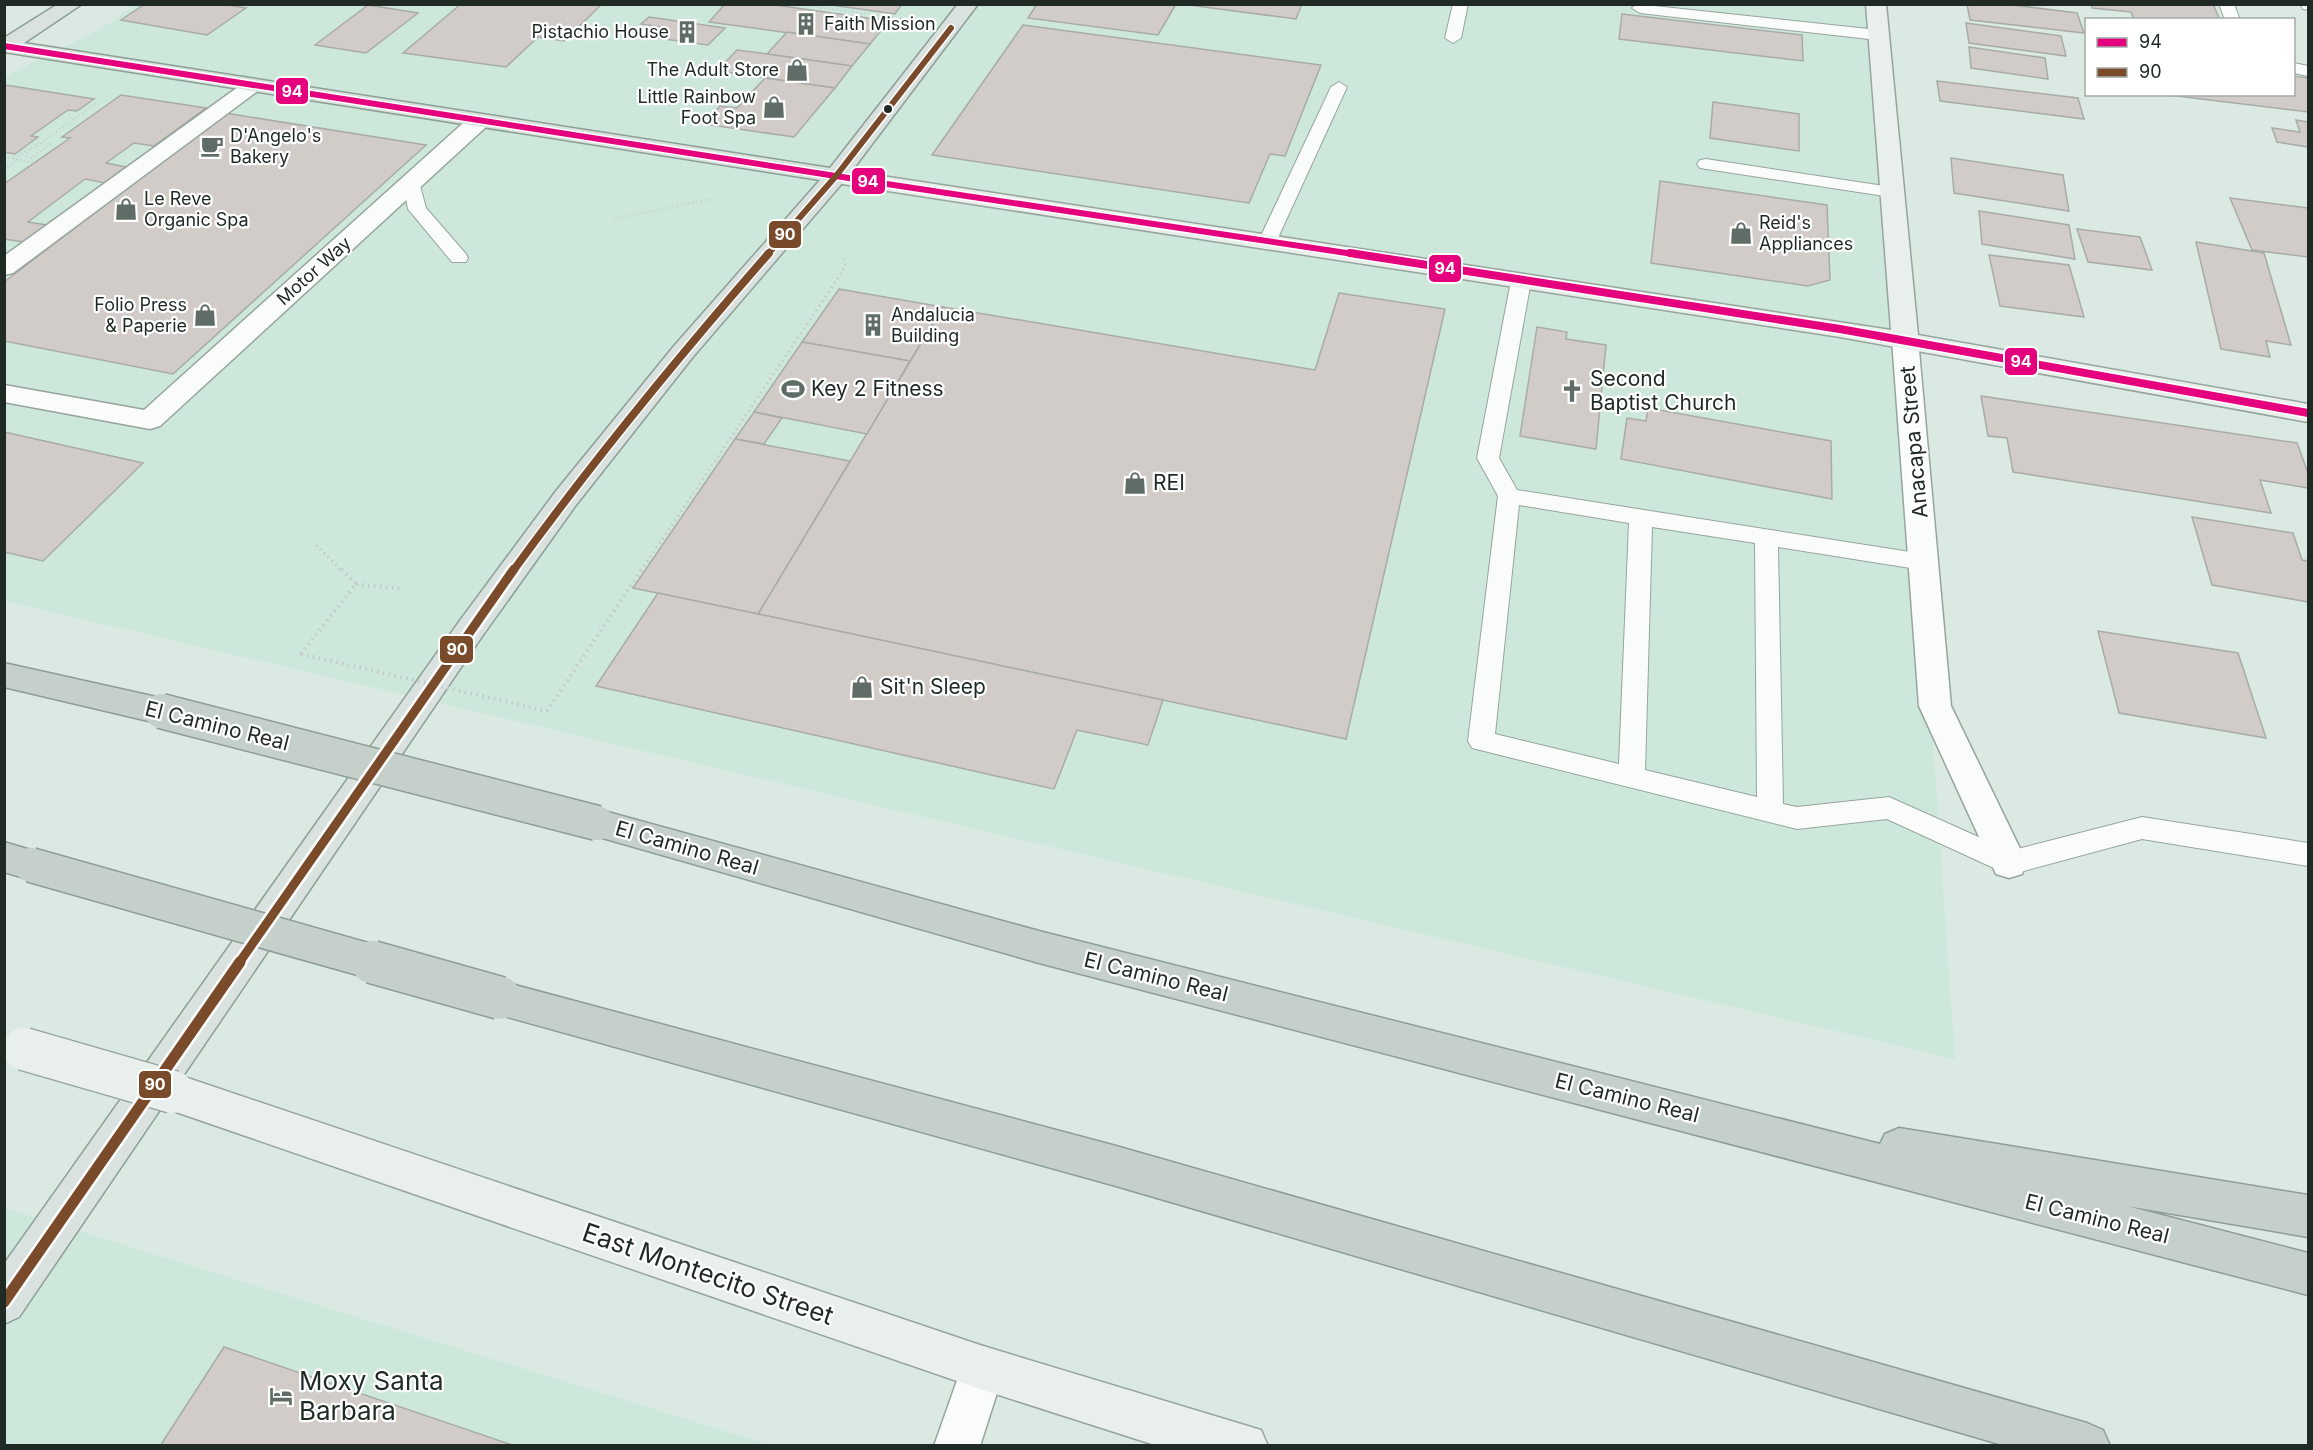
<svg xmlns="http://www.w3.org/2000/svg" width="2313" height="1450" font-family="Inter,sans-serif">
<rect width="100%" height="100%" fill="#daeae2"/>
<g fill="#cde8da">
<path d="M138,4l1744,1 73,1054 -1950,-458 -1,-524 98,-49z"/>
<path d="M5,1208l765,237h-765z"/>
</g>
<g fill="#d1ccc8" stroke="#a9aba7" stroke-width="1.5">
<path d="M145,4h76l25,4 -39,27 -86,-15z"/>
<path d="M461,4h141l-38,37 -26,-4 -32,30 -103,-14z"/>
<path d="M725,4h43l121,17 -19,23 -161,-22z"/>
<path d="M824,4h78l-7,10z"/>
<path d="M1037,4h139l-18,31 -130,-17z"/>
<path d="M1181,4h121l-6,15z"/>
<path d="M1967,4h38l72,9 7,20 -114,-13z"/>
<path d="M2091,4h122l7,16h-86l-3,-8 -39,-4z"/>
<path d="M368,5l50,8 -52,40 -51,-8z"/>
<path d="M1622,14l180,21 1,26 -184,-22z"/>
<path d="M649,17l76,11 -17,17 -59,-8 11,-10 -19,-3z"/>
<path d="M1966,23l95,13 5,20 -97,-13z"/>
<path d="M1023,25l298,40 -36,91 -15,-2 -21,49 -317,-48z"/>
<path d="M787,32l83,12 -18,22 -85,-12z"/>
<path d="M1969,47l76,11 3,21 -77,-11z"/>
<path d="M737,50l30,4 85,12 -17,22 -118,-17z"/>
<path d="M2294,76l14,2v34l-148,-18h134z"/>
<path d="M765,78l70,10 -41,49 -90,-13 16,-18 17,2z"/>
<path d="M1937,81l141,17 6,21 -144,-18z"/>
<path d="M4,85l8,1 82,13 -17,12 -9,-1 -37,26 7,1 -23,17 -11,-2z"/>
<path d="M121,95l85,13 -52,38 -20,-3 -28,20 20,4 -21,16 -20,-4 -57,43 19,3 -23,17 -20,-3v-55l66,-46 -8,-1z"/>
<path d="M1713,102l86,12v37l-89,-13z"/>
<path d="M225,113l201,32 -253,229 -169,-33v-59z"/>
<path d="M2296,120l12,2v25l-31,-5 -5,-14 28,4z"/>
<path d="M1951,158l112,17 6,36 -115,-18z"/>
<path d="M1660,181l167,24 3,75 -22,6 -157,-23z"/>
<path d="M2230,198l78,10v49l-56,-7z"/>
<path d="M1979,211l90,14 6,34 -93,-15z"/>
<path d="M2077,229l63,8 12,33 -64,-8z"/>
<path d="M2196,242l68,11 27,92 -25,-4 4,16 -49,-8z"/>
<path d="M1989,255l80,10 15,52 -84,-11z"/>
<path d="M839,289l104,18 -33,54 -108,-19z"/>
<path d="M1339,293l106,16 -99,430 -588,-125 185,-307 372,63z"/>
<path d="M1537,327l30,5 -1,7 40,6 -10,104 -76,-13z"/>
<path d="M802,342l108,19 -43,73 -113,-22z"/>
<path d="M1981,396l316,47 11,30v15l-48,-8 11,33 -258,-41 -6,-34 -19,-2z"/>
<path d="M1648,408l183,33 1,58 -211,-40 6,-41 19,3z"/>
<path d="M754,412l28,6 -18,26 -29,-5z"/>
<path d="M4,432l139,31 -100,98 -39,-9z"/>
<path d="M735,439l115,22 -92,153 -125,-26z"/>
<path d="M2192,517l101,16 9,27 6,1v41l-96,-17z"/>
<path d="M658,593l100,21 405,86 -15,45 -71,-15 -23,59 -458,-103z"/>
<path d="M2098,631l140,22 28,85 -147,-25z"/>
<path d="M224,1347l291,99h-355z"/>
</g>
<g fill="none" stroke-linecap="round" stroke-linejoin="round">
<g stroke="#97a49d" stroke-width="2">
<g id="lane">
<path d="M1453,4h15l-7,34 -8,5 -8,-5z"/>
<path d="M1636,4l242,26 8,5 -8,5 -238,-27 -8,-5z"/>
<path d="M2219,4h15l6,16h-15z"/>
<path d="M2300,4h8v6l-5,-1z"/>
<path d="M2294,63l14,3v10l-14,-3z"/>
<path d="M1339,82l8,5 -70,153 -2,4h-14l-2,-4 72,-153z"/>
<path d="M1706,159l185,28 6,1 3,4 -3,4 -6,1 -191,-29 -3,-4 3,-4z"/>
<path d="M412,177l6,1 8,30 40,46 2,4 -2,4h-14l-44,-53 -5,-27 3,-4z"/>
<path d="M1521,275l7,2 3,4 -32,177 18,32 406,64 8,2 4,6 -4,6 -8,2 -145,-23 5,257 14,3 92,-10 121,54 132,-34 166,26v23l-166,-27 -133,36 -122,-56 -90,10 -325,-81 -4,-7 30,-245 -21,-38 34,-177 3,-4zM1519,505l110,18 -10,241 -124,-30zM1652,527l103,16 2,254 -112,-27z"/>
</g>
</g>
<g stroke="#97a49d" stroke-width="3">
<g id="street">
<path d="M252,80l7,2 4,4 -4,4 -246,183 -9,2v-19l241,-174z"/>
<path d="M479,114l8,2 3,5 -3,5 -327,300 -10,3 -146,-27v-17l140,25 327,-294z"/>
<path d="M1905,331l9,2 4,6 33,367 76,157 -5,11 -13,4 -13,-4 -77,-168 -27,-367 4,-6z"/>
<path d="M983,1346l16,6 6,16 -25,78h-46l33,-94z"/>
</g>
</g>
<g stroke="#97a49d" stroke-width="3">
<g id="secondary">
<path d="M1866,4h20l32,331 390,69v18l-468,-85 -1004,-154 -8,-2 -3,-5 3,-5 8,-2 1055,161z"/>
<path d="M173,1073l810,273 278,84 7,16h-110l-175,-56 -810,-279 -14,-6 -6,-13 6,-13z"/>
</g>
</g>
<g stroke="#8c9e96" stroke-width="3">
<path id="primary" d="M58,4h24l-58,39 806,125 128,-164h20l-134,177 -152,177 -116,147 -93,130 -464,682 -15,7v-60l457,-645 95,-128 118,-145 146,-166 -816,-128v-14z"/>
</g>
<g stroke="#8c9e96" stroke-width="3">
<g id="highway">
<path d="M4,663l157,35 12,4 4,9 -4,9 -12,4 -157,-37z"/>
<path d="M597,809l442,122 841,213 5,-10 14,-6 409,67v42l-181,-31 181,47v42l-1269,-332 -454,-130 -5,-10 5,-10z"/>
<path d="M4,842l40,12 5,11 -5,11 -13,4 -27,-8z"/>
<path d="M500,981l616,165 971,277 16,7 7,16h-104l-890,-260 -616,-171 -13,-5 -6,-12 6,-12z"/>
</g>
</g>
<g stroke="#c4c9c7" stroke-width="2" stroke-dasharray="1 3" stroke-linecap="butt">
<path d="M797,4l108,15"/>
<path d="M14,158l23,-15 13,1 -19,14 -6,-2"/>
<path d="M4,169l94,-67"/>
<path d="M614,219l96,-20"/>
</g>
<g stroke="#c4c9c7" stroke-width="3" stroke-dasharray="1.5 4" stroke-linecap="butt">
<path d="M316,545l26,26"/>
<path d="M641,571l205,-305 -2,-7"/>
</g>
<g stroke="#c4c9c7" stroke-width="4" stroke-dasharray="1.5 4.5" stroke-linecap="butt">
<path d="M356,584l48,5"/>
<path d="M301,654l55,-70 -15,-15"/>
<path d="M547,711l95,-142"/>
</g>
<use href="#lane" fill="#f9fcfb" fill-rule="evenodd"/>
<use href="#street" fill="#f9fcfb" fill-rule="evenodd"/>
<use href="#secondary" fill="#e9efec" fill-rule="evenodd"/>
<use href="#primary" fill="#dae2df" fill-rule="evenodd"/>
<use href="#highway" fill="#c5d0cb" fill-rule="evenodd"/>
<g stroke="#97a49d" stroke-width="45" stroke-linecap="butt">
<path id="secondary-bridge" d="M24,1049l149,43"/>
</g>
<g stroke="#8c9e96" stroke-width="37" stroke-linecap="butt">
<g id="highway-bridge-far1">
<path d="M161,711l436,112"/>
<path d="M31,865l346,98"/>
</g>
</g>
<g stroke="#8c9e96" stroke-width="45" stroke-linecap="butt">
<path id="highway-bridge" d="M372,962l128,36"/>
</g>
<path stroke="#c4c9c7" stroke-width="2" stroke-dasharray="1 3" stroke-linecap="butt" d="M4,157l31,6"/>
<path stroke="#c4c9c7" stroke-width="4" stroke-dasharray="1.5 4.5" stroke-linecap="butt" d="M301,654l246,57"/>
<use href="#secondary-bridge" stroke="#e9efec" stroke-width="42"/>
<use href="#highway-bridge-far1" stroke="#c5d0cb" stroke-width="34"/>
<use href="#highway-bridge" stroke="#c5d0cb" stroke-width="42"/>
<g stroke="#fff" stroke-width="9">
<path id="bus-1-far1" d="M4,46l896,140 460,69"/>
</g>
<g stroke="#fff" stroke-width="11">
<path id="bus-1" d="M1350,253l490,76 468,84"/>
</g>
<g stroke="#fff" stroke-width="9">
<path id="bus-2-far3" d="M767,255l69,-79 115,-148"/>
</g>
<g stroke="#fff" stroke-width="11">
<path id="bus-2-far2" d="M513,571c80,-110 166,-215 256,-318"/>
</g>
<g stroke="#fff" stroke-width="14">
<path id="bus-2-far1" d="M239,963l275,-394"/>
</g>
<g stroke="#fff" stroke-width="16">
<path id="bus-2" d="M4,1302l236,-340"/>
</g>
<use href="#bus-1-far1" stroke="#e5007d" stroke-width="6"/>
<use href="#bus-1" stroke="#e5007d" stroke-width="8"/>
<use href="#bus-2-far3" stroke="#7a4b2a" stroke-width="6"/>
<use href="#bus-2-far2" stroke="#7a4b2a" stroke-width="8"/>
<use href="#bus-2-far1" stroke="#7a4b2a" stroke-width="9"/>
<use href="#bus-2" stroke="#7a4b2a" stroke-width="11"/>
</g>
<defs>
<g id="building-bare" transform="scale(1.8)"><path d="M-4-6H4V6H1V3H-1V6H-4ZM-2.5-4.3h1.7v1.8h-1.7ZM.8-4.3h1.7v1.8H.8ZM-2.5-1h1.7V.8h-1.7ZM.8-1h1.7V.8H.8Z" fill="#606d67" stroke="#fff" stroke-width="2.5" paint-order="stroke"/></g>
<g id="shop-bare" transform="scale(1.8)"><path d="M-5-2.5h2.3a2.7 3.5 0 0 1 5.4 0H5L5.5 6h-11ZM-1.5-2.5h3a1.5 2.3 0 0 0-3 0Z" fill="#606d67" stroke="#fff" stroke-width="2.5" paint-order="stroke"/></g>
<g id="cafe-bare" transform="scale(1.8)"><path d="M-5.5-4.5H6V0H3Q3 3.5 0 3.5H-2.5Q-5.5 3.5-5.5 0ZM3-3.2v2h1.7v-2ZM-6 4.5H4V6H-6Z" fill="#606d67" stroke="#fff" stroke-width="2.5" paint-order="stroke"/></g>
<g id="stadium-bare" transform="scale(1.8)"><path d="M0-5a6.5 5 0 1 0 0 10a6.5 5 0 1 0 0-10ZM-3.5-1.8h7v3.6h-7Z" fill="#606d67" stroke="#fff" stroke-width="2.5" paint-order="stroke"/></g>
<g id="church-bare" transform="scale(1.8)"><path d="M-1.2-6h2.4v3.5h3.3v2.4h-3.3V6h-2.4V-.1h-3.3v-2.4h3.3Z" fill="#606d67" stroke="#fff" stroke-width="2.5" paint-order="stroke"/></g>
<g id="hotel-bare" transform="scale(1.8)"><path d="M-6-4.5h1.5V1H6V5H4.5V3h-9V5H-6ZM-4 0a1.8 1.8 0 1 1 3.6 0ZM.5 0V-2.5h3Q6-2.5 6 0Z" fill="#606d67" stroke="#fff" stroke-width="2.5" paint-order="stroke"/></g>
</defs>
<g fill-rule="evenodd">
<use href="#building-bare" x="806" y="24"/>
<use href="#building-bare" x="687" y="32"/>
<use href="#shop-bare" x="797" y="70"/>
<use href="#shop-bare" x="774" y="107"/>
<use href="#cafe-bare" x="212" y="146"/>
<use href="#shop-bare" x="126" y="209"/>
<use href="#shop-bare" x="1741" y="233"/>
<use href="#shop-bare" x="205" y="315"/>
<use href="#building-bare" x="873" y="325"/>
<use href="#stadium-bare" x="793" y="389"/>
<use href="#church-bare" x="1572" y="391"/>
<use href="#shop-bare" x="1135" y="483"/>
<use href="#shop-bare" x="862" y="687"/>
<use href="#hotel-bare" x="281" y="1396"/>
</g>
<circle fill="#1f2a25" stroke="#fff" stroke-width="2" cx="888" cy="109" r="5"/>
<g text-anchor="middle" stroke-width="4.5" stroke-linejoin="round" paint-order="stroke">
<g font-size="18" fill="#1f2a25" stroke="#fff" text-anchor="start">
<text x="824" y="30">Faith Mission</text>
<text x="669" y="38" text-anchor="end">Pistachio House</text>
<text x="779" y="76" text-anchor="end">The Adult Store</text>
<text x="756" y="103" text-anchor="end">Little Rainbow<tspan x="756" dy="21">Foot Spa</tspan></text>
<text x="230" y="142">D'Angelo's<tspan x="230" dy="21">Bakery</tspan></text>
<text x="144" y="205">Le Reve<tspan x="144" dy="21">Organic Spa</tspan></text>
<text x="1759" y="229">Reid's<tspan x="1759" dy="21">Appliances</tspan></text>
<text x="187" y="311" text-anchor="end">Folio Press<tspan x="187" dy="21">&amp; Paperie</tspan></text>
<text x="891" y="321">Andalucia<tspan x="891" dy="21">Building</tspan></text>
</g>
<g font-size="18" fill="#1f2a25" stroke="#fff">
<text transform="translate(314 271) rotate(-42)" y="6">Motor Way</text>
</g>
<g font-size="21" fill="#1f2a25" stroke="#fff" text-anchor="start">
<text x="1590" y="386">Second<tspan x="1590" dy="24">Baptist Church</tspan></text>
<text x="811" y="396">Key 2 Fitness</text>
<text x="1153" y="490">REI</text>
<text x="880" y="694">Sit'n Sleep</text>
</g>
<g font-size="21" fill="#1f2a25" stroke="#fff">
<text transform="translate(1914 442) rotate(-95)" y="7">Anacapa Street</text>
<text transform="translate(217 726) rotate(14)" y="7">El Camino Real</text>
<text transform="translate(687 848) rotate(16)" y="7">El Camino Real</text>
<text transform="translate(1156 977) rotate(14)" y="7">El Camino Real</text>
<text transform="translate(1627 1098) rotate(14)" y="7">El Camino Real</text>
<text transform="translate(2097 1219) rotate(14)" y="7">El Camino Real</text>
</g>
<g font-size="26" fill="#1f2a25" stroke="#fff">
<text transform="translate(708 1274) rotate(19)" y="9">East Montecito Street</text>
</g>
<g font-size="26" fill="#1f2a25" stroke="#fff" text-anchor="start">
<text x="299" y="1390">Moxy Santa<tspan x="299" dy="30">Barbara</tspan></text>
</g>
</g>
<g stroke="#fff" stroke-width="2">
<rect x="275" y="77" width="34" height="28" rx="6" fill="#e5007d"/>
<rect x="851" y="167" width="35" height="28" rx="6" fill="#e5007d"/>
<rect x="768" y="220" width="34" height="29" rx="6" fill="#7a4b2a"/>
<rect x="1428" y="254" width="34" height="29" rx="6" fill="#e5007d"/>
<rect x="2004" y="347" width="34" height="29" rx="6" fill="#e5007d"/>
<rect x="439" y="635" width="35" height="29" rx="6" fill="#7a4b2a"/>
<rect x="138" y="1070" width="34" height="29" rx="6" fill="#7a4b2a"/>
</g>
<g font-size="16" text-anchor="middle" font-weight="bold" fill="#fff">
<text x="292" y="97">94</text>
<text x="868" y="187">94</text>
<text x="785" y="240">90</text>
<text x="1445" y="274">94</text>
<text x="2021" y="367">94</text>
<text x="457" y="655">90</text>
<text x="155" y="1090">90</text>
</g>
<rect width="2313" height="1450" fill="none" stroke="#1f2a25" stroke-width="12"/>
<rect x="2085" y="18" width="210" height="78" fill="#ffffff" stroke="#a5aaa8" stroke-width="1.5"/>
<rect x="2097" y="38" width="30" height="9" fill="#e5007d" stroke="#a5aaa8" stroke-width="1.5"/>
<text x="2139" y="48" font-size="18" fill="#1f2a25">94</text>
<rect x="2097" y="68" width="30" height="9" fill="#7a4b2a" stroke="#a5aaa8" stroke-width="1.5"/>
<text x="2139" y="78" font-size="18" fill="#1f2a25">90</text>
</svg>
